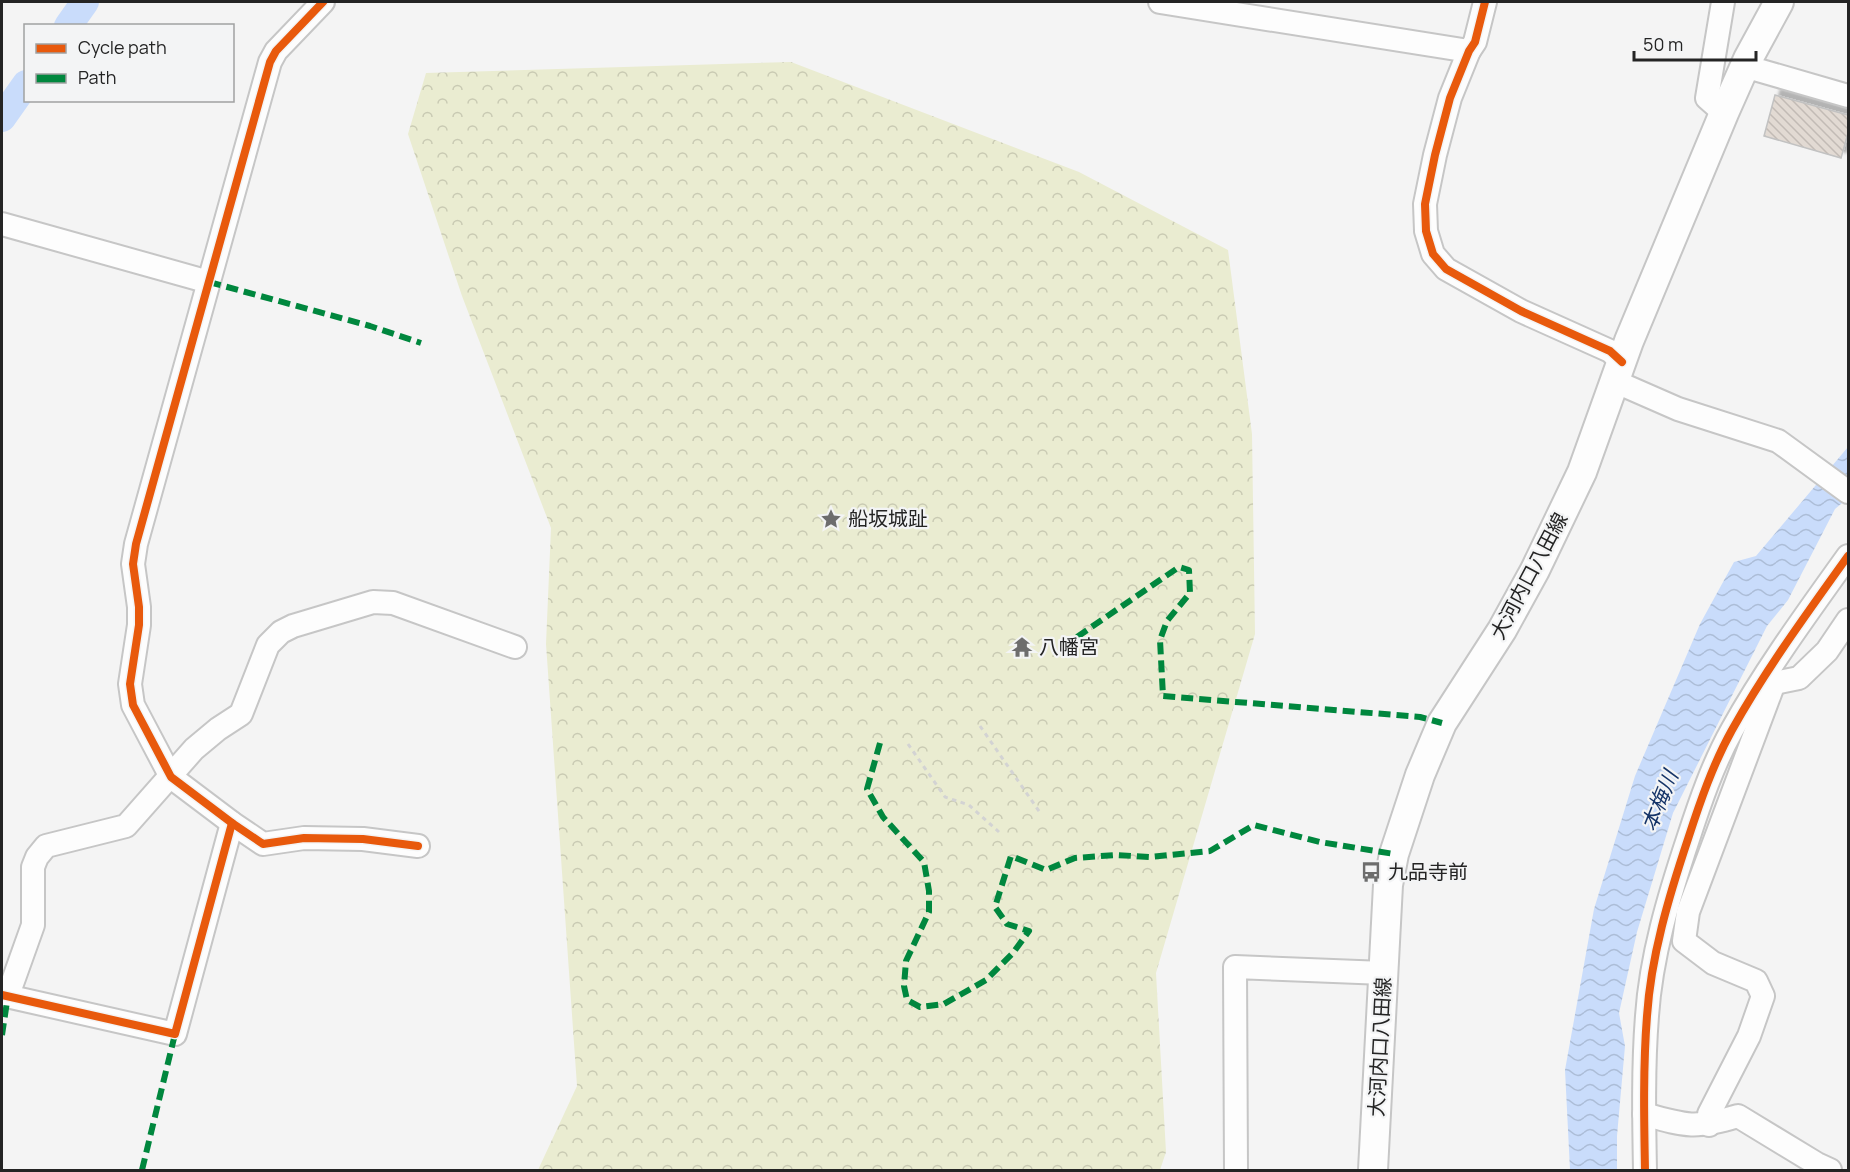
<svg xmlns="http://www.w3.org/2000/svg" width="1850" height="1172" font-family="Manrope,'Noto Sans JP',sans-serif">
<defs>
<pattern id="forest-crowns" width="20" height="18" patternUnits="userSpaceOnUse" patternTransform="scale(1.5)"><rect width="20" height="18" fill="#eaecd1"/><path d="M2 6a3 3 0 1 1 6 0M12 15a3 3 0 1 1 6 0" fill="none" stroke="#c9cab3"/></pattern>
<pattern id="water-waves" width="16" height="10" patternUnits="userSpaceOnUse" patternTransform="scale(1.5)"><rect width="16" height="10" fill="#c9dcfb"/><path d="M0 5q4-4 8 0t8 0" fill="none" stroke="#acbdd7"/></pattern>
<pattern id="building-back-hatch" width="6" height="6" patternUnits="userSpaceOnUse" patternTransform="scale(1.5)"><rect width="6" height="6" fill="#e2dad3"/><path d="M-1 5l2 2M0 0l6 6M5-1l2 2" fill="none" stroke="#c2bbb5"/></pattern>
<filter id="shadow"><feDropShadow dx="5.5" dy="-5.5" stdDeviation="1.5" flood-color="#0004"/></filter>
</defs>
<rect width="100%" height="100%" fill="#f4f4f4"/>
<path fill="url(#forest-crowns)" d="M791,62l288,110 149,78 24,184 3,200 -99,339 10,179 -6,18h-622l39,-84 -31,-442 5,-116 -89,-232 -54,-162 18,-61z"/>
<path fill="url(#water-waves)" d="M1848,447v51l-13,11 -47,91 -21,26 -94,187 -36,119 -18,81 6,33 -8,90v34h-47l-5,-100 29,-161 41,-133 65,-152 34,-62 22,-6z"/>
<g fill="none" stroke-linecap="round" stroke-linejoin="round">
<g stroke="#c9dcfb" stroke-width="28">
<path d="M68,26l17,-24"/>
<path d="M2,118l24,-34"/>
</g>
</g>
<path fill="url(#building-back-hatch)" stroke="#c2c2c2" stroke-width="1.5" filter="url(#shadow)" d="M1775,95l73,20v18l-7,25 -77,-22z"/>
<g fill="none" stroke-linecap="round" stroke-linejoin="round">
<g stroke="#c6c6c6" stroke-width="26">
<g id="minor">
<path d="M323,2l-47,49 -6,11 -134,482 -3,20 6,43v18l-9,59 3,21 38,72 61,46 31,21 41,-6 59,1 55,7"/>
<path d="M1160,2l309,49"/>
<path d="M1485,2l-10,40 -6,9 -19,47 -15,57 -10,49 1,27 7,23 13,15 75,42 89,40 12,11"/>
<path d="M1723,2l-16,96 17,15"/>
<path d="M1744,66l104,30"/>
<path d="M2,224l207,58"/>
<path d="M1614,381l64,28 100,32 70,51"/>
<path d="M1774,683l25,-5 28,-27 21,-31"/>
<path d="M2,995l173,39 57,-211"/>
<path d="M8,995l25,-70v-58l4,-10 9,-11 80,-20 68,-77 24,-20 23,-15 27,-69 13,-13 12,-6 80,-24 20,1 122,44"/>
<path d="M1644,1114c42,12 51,15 94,2l79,48 13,6"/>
<path d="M1709,1125v-11l40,-78 14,-40 -7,-15 -43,-18 -29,-22 4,-29 86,-229 -3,-5"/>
<path d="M1236,1170l-1,-203 149,6"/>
<path d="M1645,1170c-1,-51 -2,-103 2,-154 4,-60 22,-120 41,-177 12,-37 25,-75 44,-109 34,-61 76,-118 116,-174"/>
</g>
</g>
<g stroke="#c6c6c6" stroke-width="32">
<path id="major" d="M1373,1170l15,-285 6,-31 26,-79 22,-52 60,-93 33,-60 47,-98 47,-131 95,-228 24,-54 31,-57"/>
</g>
<g stroke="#d3d3d3" stroke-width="3" stroke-dasharray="4.5 4.5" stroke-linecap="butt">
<path d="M980,726l61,88"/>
<path d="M908,744l37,53 24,8 30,27"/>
</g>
<use href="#minor" stroke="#fdfdfd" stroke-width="22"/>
<use href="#major" stroke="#fdfdfd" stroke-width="28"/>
<g stroke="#00873e" stroke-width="6" stroke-dasharray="12 6" stroke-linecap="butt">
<path d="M209,282l161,44 51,17"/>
<path d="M1077,637l102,-70 10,3 1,23 -23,28 -7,19 3,56 257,21 22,6"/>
<path d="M880,743l-13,46 16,28 41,45 5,29v21l-23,49 -2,25 3,14 13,7 24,-3 42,-24 27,-27 16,-22 -22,-7 -12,-17 16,-51 35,14 29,-12 41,-3 34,2 60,-6 44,-26 66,17 74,12"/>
<path d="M2,1035l6,-40"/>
<path d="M142,1170l33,-136"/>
</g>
<g stroke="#f3f4f5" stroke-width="11">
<g id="cycleway">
<path d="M323,2l-47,49 -6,11 -134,482 -3,20 6,43v18l-9,59 3,21 38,72 61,46 31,21 41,-6 59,1 55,7"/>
<path d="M1485,2l-10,40 -6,9 -19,47 -15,57 -10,49 1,27 7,23 13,15 75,42 89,40 12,11"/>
<path d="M2,995l173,39 57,-211"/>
<path d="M1645,1170c-1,-51 -2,-103 2,-154 4,-60 22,-120 41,-177 12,-37 25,-75 44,-109 34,-61 76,-118 116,-174"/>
</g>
</g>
<use href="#cycleway" stroke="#e8590c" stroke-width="8"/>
</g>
<defs>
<g id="sight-bare" transform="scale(1.62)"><path d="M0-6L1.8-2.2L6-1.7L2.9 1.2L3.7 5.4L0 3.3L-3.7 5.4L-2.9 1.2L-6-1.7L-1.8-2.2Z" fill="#6d6d6d" stroke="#f3f4f5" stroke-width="2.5" paint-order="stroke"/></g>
<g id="temple-bare" transform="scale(1.62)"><path d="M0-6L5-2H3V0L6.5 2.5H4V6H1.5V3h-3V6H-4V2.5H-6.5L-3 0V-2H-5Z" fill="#6d6d6d" stroke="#f3f4f5" stroke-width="2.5" paint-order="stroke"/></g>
<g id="bus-bare" transform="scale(1.62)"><path d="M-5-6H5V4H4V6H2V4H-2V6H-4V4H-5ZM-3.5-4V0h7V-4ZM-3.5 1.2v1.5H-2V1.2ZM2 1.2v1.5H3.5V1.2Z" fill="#6d6d6d" stroke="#f3f4f5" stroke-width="2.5" paint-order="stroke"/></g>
</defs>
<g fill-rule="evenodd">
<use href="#sight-bare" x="831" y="519"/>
<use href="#temple-bare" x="1022" y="647"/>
<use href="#bus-bare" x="1371" y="872"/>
</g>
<g text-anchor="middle" stroke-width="4.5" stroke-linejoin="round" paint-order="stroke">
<g font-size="20" fill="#242424" stroke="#f3f4f5" text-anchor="start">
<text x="848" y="526">船坂城趾</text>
<text x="1039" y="654">八幡宮</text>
<text x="1388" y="879">九品寺前</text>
</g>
<g font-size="20" fill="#242424" stroke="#f3f4f5">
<text transform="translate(1529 576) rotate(-62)" y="7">大河内口八田線</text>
<text transform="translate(1380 1047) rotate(-87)" y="7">大河内口八田線</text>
</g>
<g font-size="21" font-style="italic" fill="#153468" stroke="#f3f4f5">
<text transform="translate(1660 801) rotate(-68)" y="7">本梅川</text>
</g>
</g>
<rect width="1850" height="1172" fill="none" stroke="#242424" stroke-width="6"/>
<rect x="24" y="24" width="210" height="78" fill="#f3f4f5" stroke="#a0a1a1" stroke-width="1.5"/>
<rect x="36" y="44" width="30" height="9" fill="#e8590c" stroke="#a0a1a1" stroke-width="1.5"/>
<text x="78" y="54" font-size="18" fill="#242424">Cycle path</text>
<rect x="36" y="74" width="30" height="9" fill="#00873e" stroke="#a0a1a1" stroke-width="1.5"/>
<text x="78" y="84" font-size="18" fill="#242424">Path</text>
<path d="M1634 51v9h122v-9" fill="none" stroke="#242424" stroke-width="3"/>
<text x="1643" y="51" font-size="18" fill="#242424" stroke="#f3f4f5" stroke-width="4.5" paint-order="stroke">50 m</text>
</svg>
